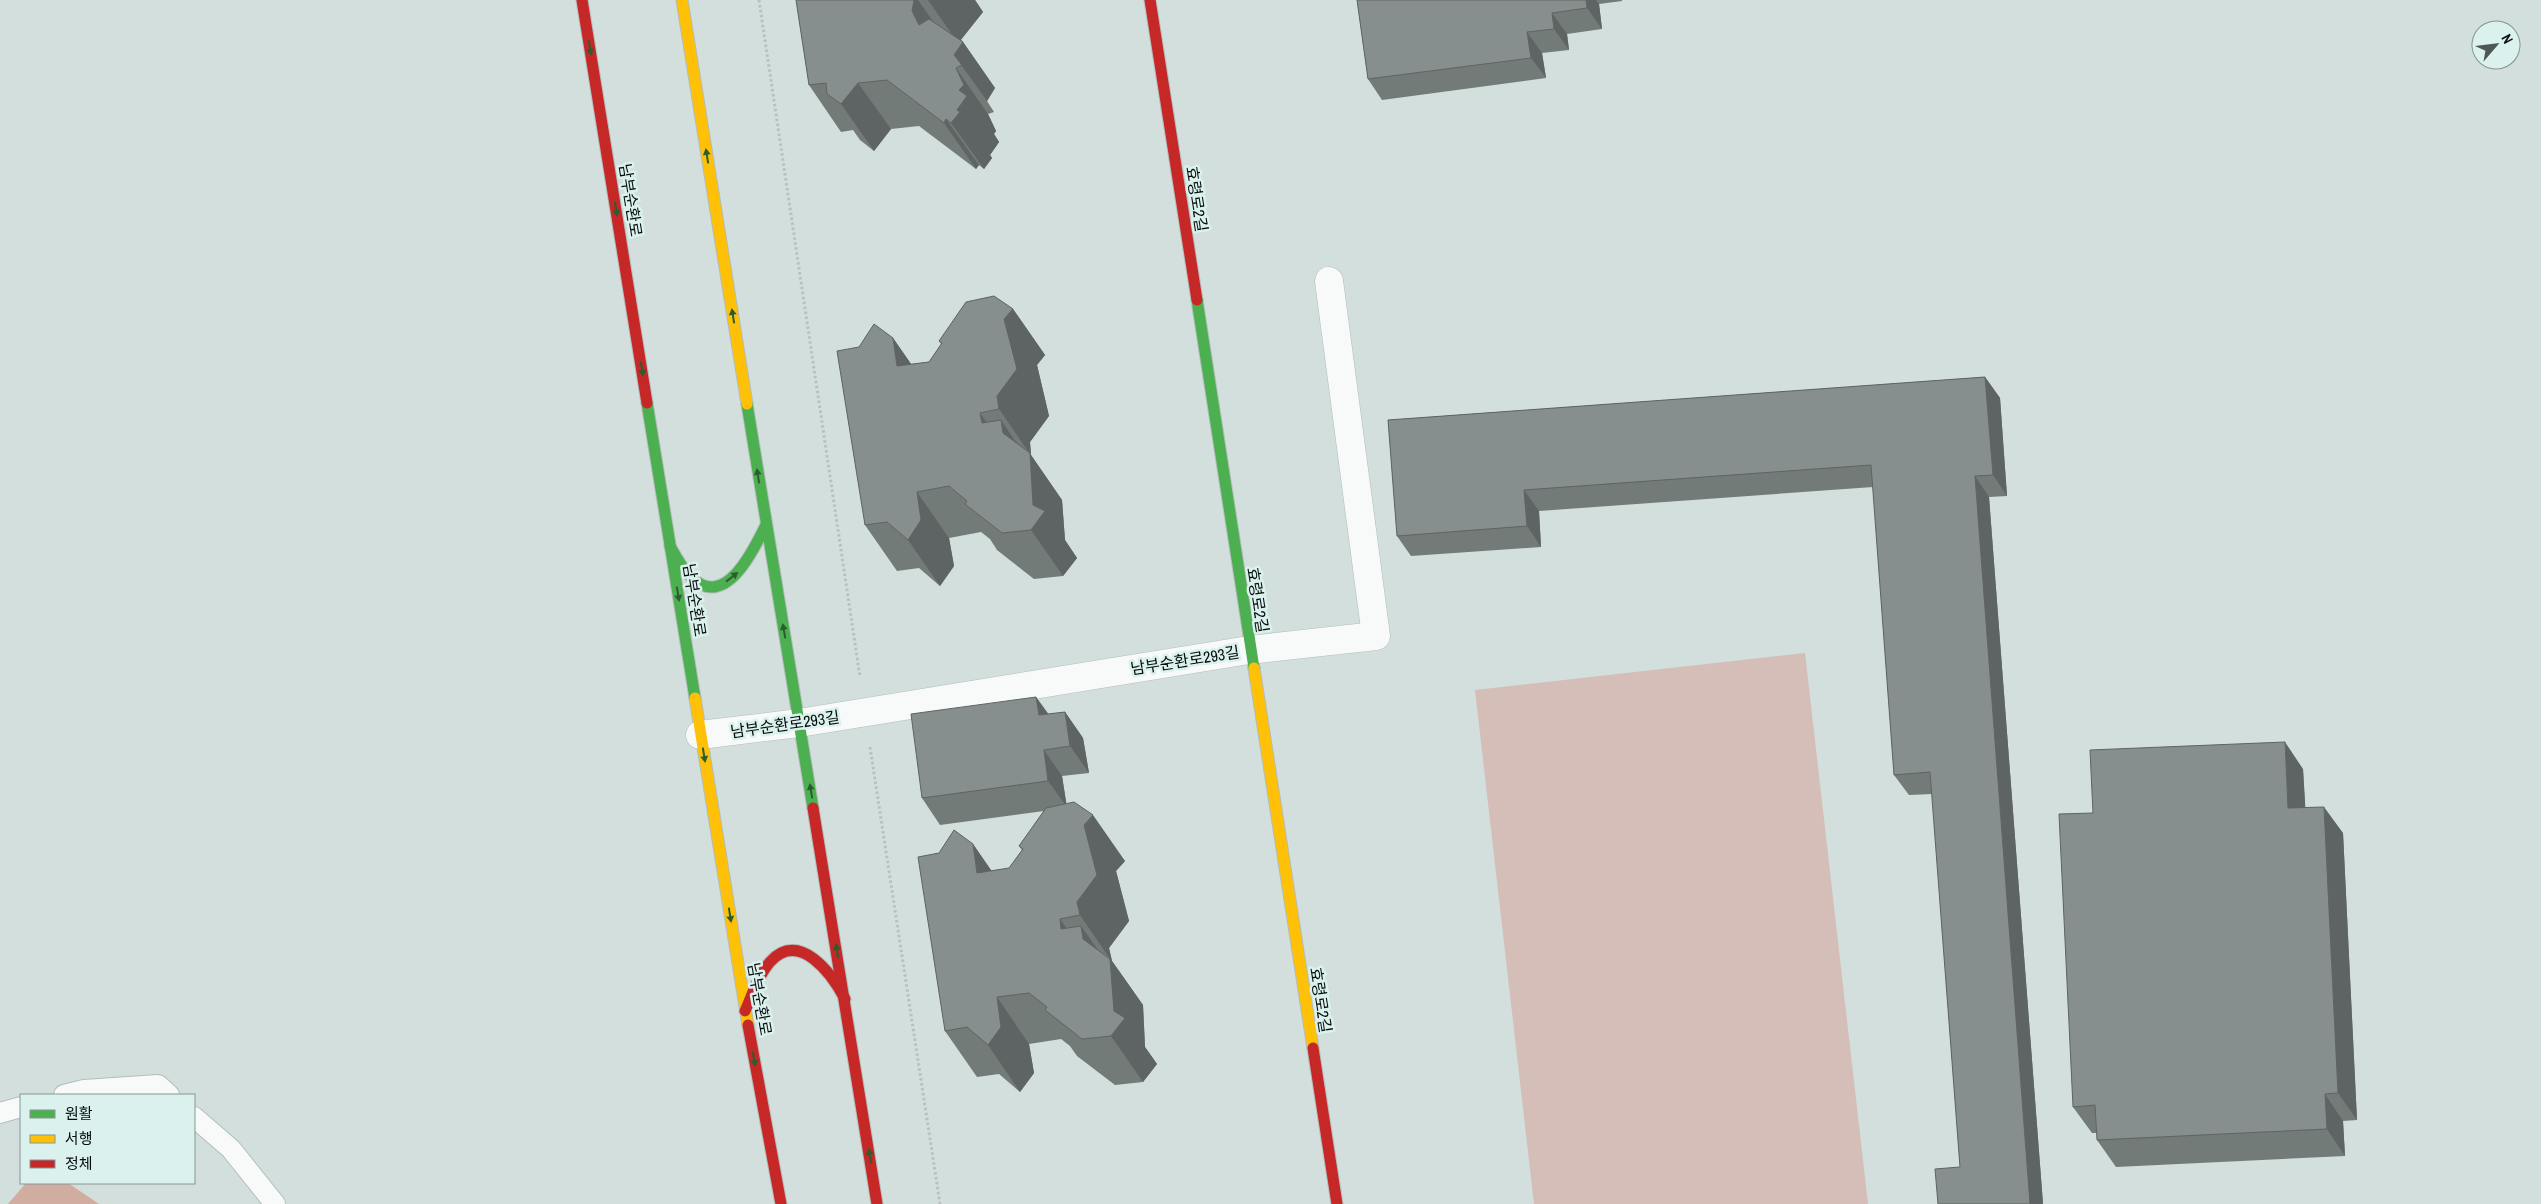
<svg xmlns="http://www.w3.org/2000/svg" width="2541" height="1204" font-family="'Archivo Narrow','Noto Sans KR',sans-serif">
<rect width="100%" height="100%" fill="#d2dfdc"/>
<path fill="#d4beb7" d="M1805,653l63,551h-334l-59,-514z"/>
<path fill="#d1aca1" d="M26,1183h42l31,21h-91z"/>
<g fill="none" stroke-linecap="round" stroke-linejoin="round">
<g stroke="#b3bdbb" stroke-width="22">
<g id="lane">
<path d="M64,1095l20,-5 74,-5 11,10"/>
<path d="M0,1113l21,-6"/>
<path d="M194,1117l37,32 44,55"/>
</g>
</g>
<g stroke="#b3bdbb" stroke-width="29">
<path id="street" d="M700,735l99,-12 450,-73 127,-14 -47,-355"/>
</g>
<g stroke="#b3bdbb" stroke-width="13">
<g id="fast">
<path d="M1197,300l57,368"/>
<path d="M647,403l48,295"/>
<path d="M747,404l66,404"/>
<path d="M670,546c6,11 12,23 22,32 34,32 62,-29 74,-53"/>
</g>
</g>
<g stroke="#b3bdbb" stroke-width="13">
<g id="slow">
<path d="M682,0l65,404"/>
<path d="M1254,668l59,380"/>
<path d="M695,698l53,327"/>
</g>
</g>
<g stroke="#b3bdbb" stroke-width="13">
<g id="jam">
<path d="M582,0l65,403"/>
<path d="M1150,0l47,300"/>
<path d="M813,808l64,396"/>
<path d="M745,1011c7,-16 13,-35 25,-49 29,-33 62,12 75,37"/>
<path d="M748,1025l33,179"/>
<path d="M1313,1048l24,156"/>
</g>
</g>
<g stroke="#bbbfbf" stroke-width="3" stroke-dasharray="2.5 2.5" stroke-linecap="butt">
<path d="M759,0l101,677"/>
<path d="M870,747l70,457"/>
</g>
<use href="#lane" stroke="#f8fafa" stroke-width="20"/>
<use href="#street" stroke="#f8fafa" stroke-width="28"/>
<use href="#fast" stroke="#4caf50" stroke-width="11"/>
<use href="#slow" stroke="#ffc107" stroke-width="11"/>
<use href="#jam" stroke="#c62828" stroke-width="11"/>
</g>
<g fill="#737b79">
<path d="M796,0h179l8,12 -22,28 2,2 32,46 -8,13 7,11 -6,2 8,17 -2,3 5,8 -9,13 2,3 -8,11 -5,-4 -3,4 -57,-43 -28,3 -17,22 -14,-11 -7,-10 -12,2 -32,-47z"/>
<path d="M1357,0h265v1l-23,3 3,25 -35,5 2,16 -27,3 4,25 -164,22 -14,-21z"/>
<path d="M1013,309l32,46 -8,10 12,51 -19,26 1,13 31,45 3,40 12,18 -14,18 -29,3 -37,-29 -7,-11 -9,-7 -32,6 5,28 -14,20 -21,-18 -22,3 -32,-46 -6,-178 34,-9 18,26 18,-2 12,-18 -2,-3z"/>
<path d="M1985,377l15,21 7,98 -18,1 54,707h-105l22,-37 -28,-373 -23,1 -15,-20 -21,-288 -334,24 2,36 -130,9 -14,-20 -9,-116z"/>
<path d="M1036,697l12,17 17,-2 18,26 6,35 -27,3 4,27 59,58 -9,10 13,50 -20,27 3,13 31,44 2,42 12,17 -14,18 -28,3 -38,-29 -7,-10 -9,-7 -32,5 5,29 -14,19 -21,-18 -22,3 -32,-46 -6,-178 34,-9 18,27 18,-3 13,-18 -3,-4 25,-35 -104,14 -18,-27z"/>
<path d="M2303,769l2,38 38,26 14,287 -14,1 2,35 -229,11 -19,-27v-7h-5l-19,-26z"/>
</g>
<g fill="#5e6463">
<path d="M914,0h4l29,41 -28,-16 -7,-14z"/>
<path d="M928,0h47l8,12 -25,31z"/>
<path d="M1586,0h10l3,4 3,25 -15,-21z"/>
<path d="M1552,13l15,21 2,16 -15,-21z"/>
<path d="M1527,32l15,21 4,25 -15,-20z"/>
<path d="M963,42l32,46 -8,13 -33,-46z"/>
<path d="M956,68l32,46 8,17 -2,3 5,8 -9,13 2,3 -8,11 -33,-46 6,-13 2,-20z"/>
<path d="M858,83l33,46 -17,22 -33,-47z"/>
<path d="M946,119l33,46 -3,4 -32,-46z"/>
<path d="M1013,309l32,46 -8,10 12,51 -19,26 1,13 31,45 3,40 12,18 -14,18 -32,-46 2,-25 -30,-72 -2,-13 29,43v-9l-31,-45 -2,-13 7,-77z"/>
<path d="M893,338l32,46 -28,-18z"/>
<path d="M1985,377l15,21 7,98 -14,-21z"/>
<path d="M980,413l32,46 -30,-36z"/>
<path d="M1975,476l14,21 54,707h-13z"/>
<path d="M1524,490l15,21 2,36 -14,-21z"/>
<path d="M917,492l32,46 5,28 -14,20 -32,-46z"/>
<path d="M1036,697l19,26 -16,-8z"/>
<path d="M1065,712l18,26 6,35 -19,-27z"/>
<path d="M2285,742l18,27 4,65 -19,-26z"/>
<path d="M1044,750l18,26 5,31 -19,-26z"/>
<path d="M2324,807l19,26 14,287 -19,-27z"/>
<path d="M1093,815l32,46 -9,10 13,50 -20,27 3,13 31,44 2,42 12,17 -14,18 -32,-46 3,-25 -31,-72 -2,-13 30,42 -1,-9 -30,-44 -3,-13 7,-77z"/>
<path d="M973,844l32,46 -28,-17z"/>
<path d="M1060,919l32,46 -31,-36z"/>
<path d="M997,997l32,47 5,29 -14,19 -32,-47z"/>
<path d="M2325,1094l18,27 2,35 -18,-27z"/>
</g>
<g fill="#868f8d" stroke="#5e6463">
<path d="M796,0h118l-2,11 7,14 10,-6 34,23 -9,13 8,10 -6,3 8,17 -5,5 8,6 -10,14 3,2 -9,11 -5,-4 -2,4 -57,-43 -29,3 -17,21 -14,-10 -1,-11 -17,2z"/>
<path d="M1357,0h229l1,8 -35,5 2,16 -27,3 4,26 -163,21z"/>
<path d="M994,296l19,13 -9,10 13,50 -20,27 2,13 -19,4 2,10 19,-3 2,13 27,20 3,52 12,6 -14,19 -29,3 -37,-29 2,-3 -18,-15 -32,6 4,28 -13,20 -21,-18 -22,3 -28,-174 22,-4 15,-23 19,14 4,28 32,-4 13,-19 -3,-2 27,-39z"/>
<path d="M1985,377l8,98 -18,1 55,728h-92l-3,-35 25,-2 -30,-395 -36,3 -23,-310 -347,25 3,36 -130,10 -9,-116z"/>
<path d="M1036,697l3,18 26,-3 5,34 -26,4 4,31 -126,17 -11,-84z"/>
<path d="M2285,742l3,66 36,-1 14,286 -13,1 2,35 -230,11 -2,-35 -22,2 -14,-293 34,-1 -3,-63z"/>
<path d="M1074,802l19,13 -9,10 13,50 -20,27 3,13 -20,4 1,10 20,-3 2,13 27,20 4,52 11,7 -14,18 -29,3 -37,-29 2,-3 -18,-14 -32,4 4,30 -13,18 -21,-18 -22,4 -27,-174 21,-4 15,-23 19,14 4,29 32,-5 14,-19 -4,-3 27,-38z"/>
</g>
<defs><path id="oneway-solid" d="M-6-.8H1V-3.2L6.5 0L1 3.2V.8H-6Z" transform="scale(1.25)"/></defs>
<g fill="#2a5e2e">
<use href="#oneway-solid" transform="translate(590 48) rotate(81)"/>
<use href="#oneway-solid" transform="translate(707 156) rotate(-99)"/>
<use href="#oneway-solid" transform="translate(616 209) rotate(81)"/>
<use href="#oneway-solid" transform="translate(733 316) rotate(-99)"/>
<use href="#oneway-solid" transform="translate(642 369) rotate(81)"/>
<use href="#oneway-solid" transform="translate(758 476) rotate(-99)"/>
<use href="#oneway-solid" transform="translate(732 577) rotate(-38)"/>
<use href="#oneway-solid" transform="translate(678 594) rotate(81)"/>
<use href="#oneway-solid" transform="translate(784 631) rotate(-100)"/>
<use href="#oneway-solid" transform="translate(704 755) rotate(81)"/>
<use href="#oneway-solid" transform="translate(811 791) rotate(-99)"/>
<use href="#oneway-solid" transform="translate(730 915) rotate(81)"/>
<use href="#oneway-solid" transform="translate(837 951) rotate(-99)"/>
<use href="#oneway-solid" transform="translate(754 1059) rotate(80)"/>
<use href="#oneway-solid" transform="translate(870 1156) rotate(-99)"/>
</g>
<g text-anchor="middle" stroke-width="5" stroke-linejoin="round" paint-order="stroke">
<g font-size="16" fill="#070e0d" stroke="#daf1ed">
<text transform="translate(1197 199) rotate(81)" y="6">효령로2길</text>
<text transform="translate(631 200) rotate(81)" y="6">남부순환로</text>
<text transform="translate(695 600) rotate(81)" y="6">남부순환로</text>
<text transform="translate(1258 600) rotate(81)" y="6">효령로2길</text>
<text transform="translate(1185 660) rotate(-9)" y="6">남부순환로293길</text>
<text transform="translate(785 724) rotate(-8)" y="6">남부순환로293길</text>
<text transform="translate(760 999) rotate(80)" y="6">남부순환로</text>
<text transform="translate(1321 1000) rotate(81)" y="6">효령로2길</text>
</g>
</g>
<rect x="20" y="1094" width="175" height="90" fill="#daf1ed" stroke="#869693"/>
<rect x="30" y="1110" width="25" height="8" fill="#4caf50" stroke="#869693"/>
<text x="65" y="1119" font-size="15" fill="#070e0d">원활</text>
<rect x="30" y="1135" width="25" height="8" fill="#ffc107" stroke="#869693"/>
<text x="65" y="1144" font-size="15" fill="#070e0d">서행</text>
<rect x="30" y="1160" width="25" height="8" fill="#c62828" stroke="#869693"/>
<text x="65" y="1169" font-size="15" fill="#070e0d">정체</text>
<g transform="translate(2496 45) rotate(62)"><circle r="24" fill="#daf1ed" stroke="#869693"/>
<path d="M0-4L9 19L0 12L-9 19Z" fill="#4e5755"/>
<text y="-8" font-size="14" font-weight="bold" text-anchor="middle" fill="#070e0d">N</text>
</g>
</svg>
